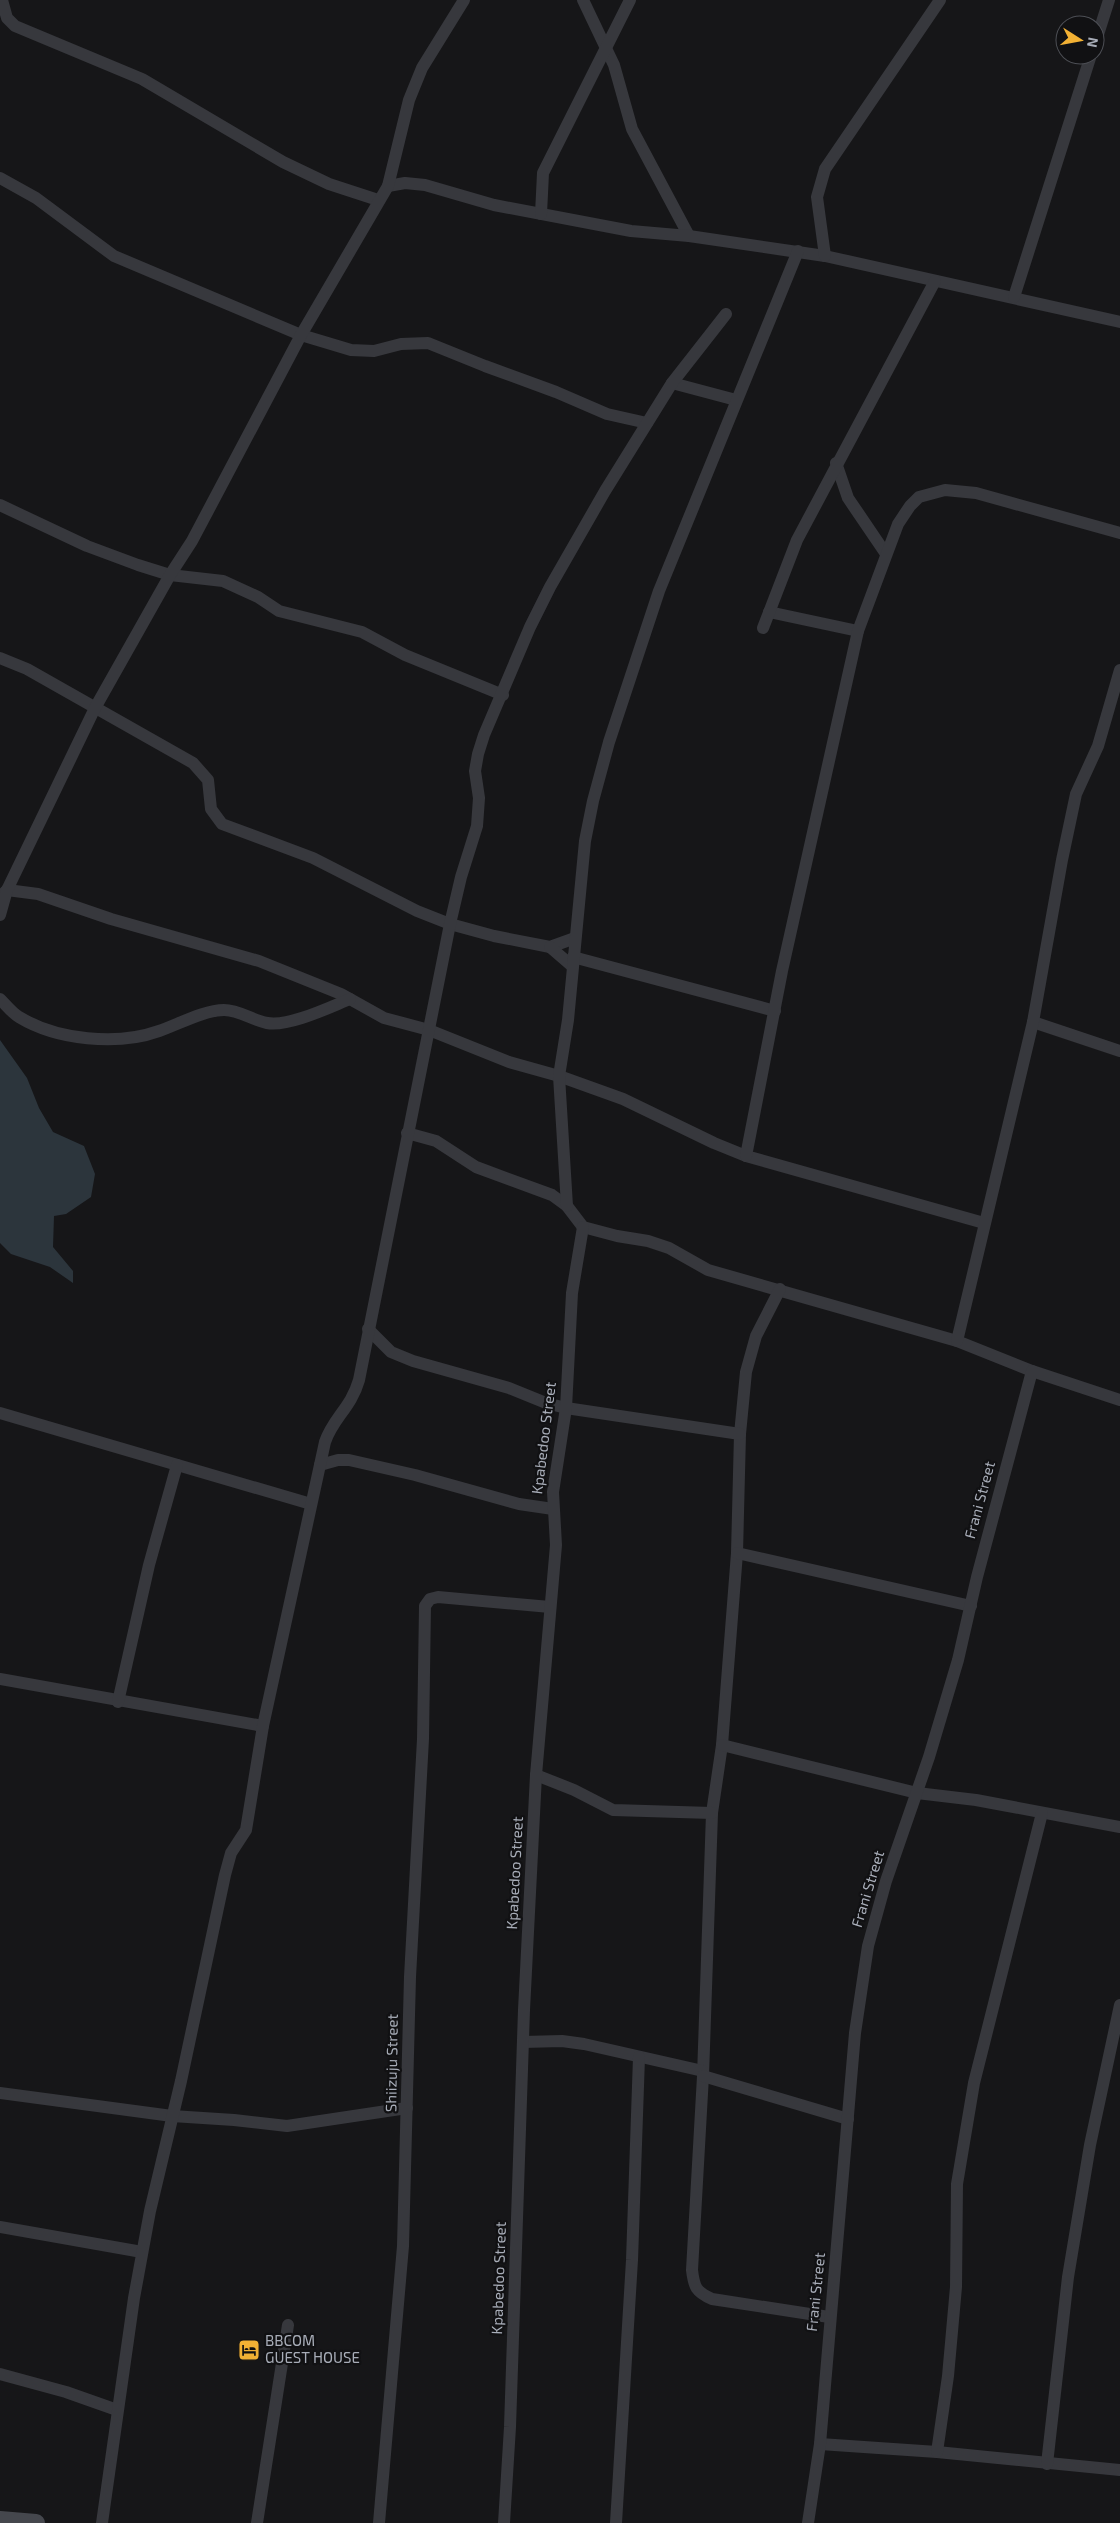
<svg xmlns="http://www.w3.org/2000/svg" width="1120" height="2523" font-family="'Exo 2',sans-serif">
<rect width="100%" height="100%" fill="#161618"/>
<path fill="#2c353c" d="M0,1040l27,38 12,30 14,24 31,14 11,28 -4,23 -25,17 -12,2 -1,31 20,24v12l-23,-16 -39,-13 -11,-11z"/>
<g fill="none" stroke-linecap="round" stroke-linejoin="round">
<g stroke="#37383d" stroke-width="12">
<path d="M2,0l5,18 8,8 127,53 141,83 46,22 49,16"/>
<path d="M583,0l31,65 18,64 57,107"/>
<path d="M1095,44l14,-44"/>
<path d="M0,178l36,20 78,58 187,79 50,15 23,1 27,-7 27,-1 57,23 71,26 51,22 40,9"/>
<path d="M388,186l17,-3 20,2 69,20 137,26 58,5 136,20 295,66"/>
<path d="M541,214l2,-41 87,-173"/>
<path d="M825,256l-8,-59 8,-28 115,-169"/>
<path d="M1014,297l77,-242"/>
<path d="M672,383l64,17"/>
<path d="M836,463l12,35 38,56"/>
<path d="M0,505l87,41 51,19 32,10 53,6 35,16 21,14 83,21 43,23 98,40"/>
<path d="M769,612l89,19"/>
<path d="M763,628l34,-88 138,-259"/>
<path d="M0,658l27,11 166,94 15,17 3,29 11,15 91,34 104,53 33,13 44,12 56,11 25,-9"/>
<path d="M0,897l7,-7 31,4 73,25 148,42 82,33 43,24 45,12 80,32 50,14 64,23 91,44 32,13 238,67"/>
<path d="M0,915l7,-25 88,-182 75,-133 22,-34 109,-206 87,-149 21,-86 13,-32 42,-68"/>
<path d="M550,947l22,19"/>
<path d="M573,957l202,54"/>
<path d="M0,999c6,6 12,14 19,18 38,23 98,29 140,14 18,-6 45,-21 65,-21 15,0 28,10 43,13 22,4 63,-16 83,-24"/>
<path d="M1033,1022l87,29"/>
<path d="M407,1133l29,8 40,26 76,28 15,11 16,21 34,9 31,5 21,7 39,22 249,71 75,30"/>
<path d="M746,1156l36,-185 76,-340 40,-107 12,-18 9,-9 26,-7 31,3 144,40"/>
<path d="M567,1206l-8,-130 9,-56 17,-179 8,-40 16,-59 50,-151 139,-340"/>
<path d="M780,1289l-24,47 -10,36 -6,62 -3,119 -15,192 -10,68 -9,263 -11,194c2,17 4,22 20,29l117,18"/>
<path d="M368,1329l23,23 22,9 96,27 37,15 20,5 174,26"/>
<path d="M957,1341l76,-319 29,-162 14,-66 22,-48 22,-76"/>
<path d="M0,1413l311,91"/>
<path d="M320,1465l18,-5h11l66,15 104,29 34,5"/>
<path d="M737,1553l234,53"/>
<path d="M0,1679l263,47"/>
<path d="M118,1702l31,-137 28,-100"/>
<path d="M722,1745l195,48 59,7 144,27"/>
<path d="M536,1775l38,15 39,20 99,3"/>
<path d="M523,2042l39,-1 22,3 119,27"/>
<path d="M703,2076l145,43"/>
<path d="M0,2093l172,23 62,4 53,6 120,-18"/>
<path d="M0,2227l142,25"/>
<path d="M0,2374l66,18 51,18"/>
<path d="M820,2444l117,8 183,18"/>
<path d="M937,2452l11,-76 8,-89 1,-103 17,-101 68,-270"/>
<path d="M1047,2464l21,-187 22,-132 30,-140"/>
<path d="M102,2523l32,-225 16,-87 31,-130 44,-206 6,-22 15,-23 17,-104 62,-284c8,-24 26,-34 34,-62l91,-456 11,-47 16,-51 2,-28 -4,-27 3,-17 6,-19 46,-108 20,-40 55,-96 67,-108 54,-69"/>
<path d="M257,2523l31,-198"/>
<path d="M379,2523l24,-277 7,-269 13,-238 2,-133 5,-7 8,-2 112,10"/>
<path d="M504,2523l6,-96 14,-417 12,-235 20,-230 -3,-53 13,-84 6,-115 11,-66"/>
<path d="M616,2523l16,-263 7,-203"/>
<path d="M808,2523l12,-79 35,-411 13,-87 18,-65 43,-124 29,-97 19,-83 55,-206 88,29"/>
</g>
<path stroke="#45474d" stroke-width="18" d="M0,2520l36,3"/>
</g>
<defs>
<g id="hotel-square" transform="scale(1.125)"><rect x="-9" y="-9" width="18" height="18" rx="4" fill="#f2b134" stroke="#111113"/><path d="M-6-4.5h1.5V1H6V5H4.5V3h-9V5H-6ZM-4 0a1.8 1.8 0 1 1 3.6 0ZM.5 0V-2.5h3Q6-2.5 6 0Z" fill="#111"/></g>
</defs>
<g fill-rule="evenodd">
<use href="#hotel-square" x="249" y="2350"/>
</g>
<g text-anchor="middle" stroke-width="4.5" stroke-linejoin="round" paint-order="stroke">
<g font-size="15" fill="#a8adb8" stroke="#111113">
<text transform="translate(544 1438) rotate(-83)" y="5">Kpabedoo Street</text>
<text transform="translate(980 1500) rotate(-75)" y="5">Frani Street</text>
<text transform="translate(515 1873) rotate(-87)" y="5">Kpabedoo Street</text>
<text transform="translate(868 1889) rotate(-73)" y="5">Frani Street</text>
<text transform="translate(392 2063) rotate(-89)" y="5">Shiizuju Street</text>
<text transform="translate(499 2278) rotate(-88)" y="5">Kpabedoo Street</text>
<text transform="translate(816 2292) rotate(-84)" y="5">Frani Street</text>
</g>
<g font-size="15" fill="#a8adb8" stroke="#111113" text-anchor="start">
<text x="265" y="2346">BBCOM<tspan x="265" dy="17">GUEST HOUSE</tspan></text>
</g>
</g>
<g transform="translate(1080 40) rotate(101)"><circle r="24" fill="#111113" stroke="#4d4f55"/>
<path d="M0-4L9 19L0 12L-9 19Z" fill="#f2b134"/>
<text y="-8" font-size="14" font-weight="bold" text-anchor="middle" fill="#a8adb8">N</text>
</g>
</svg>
